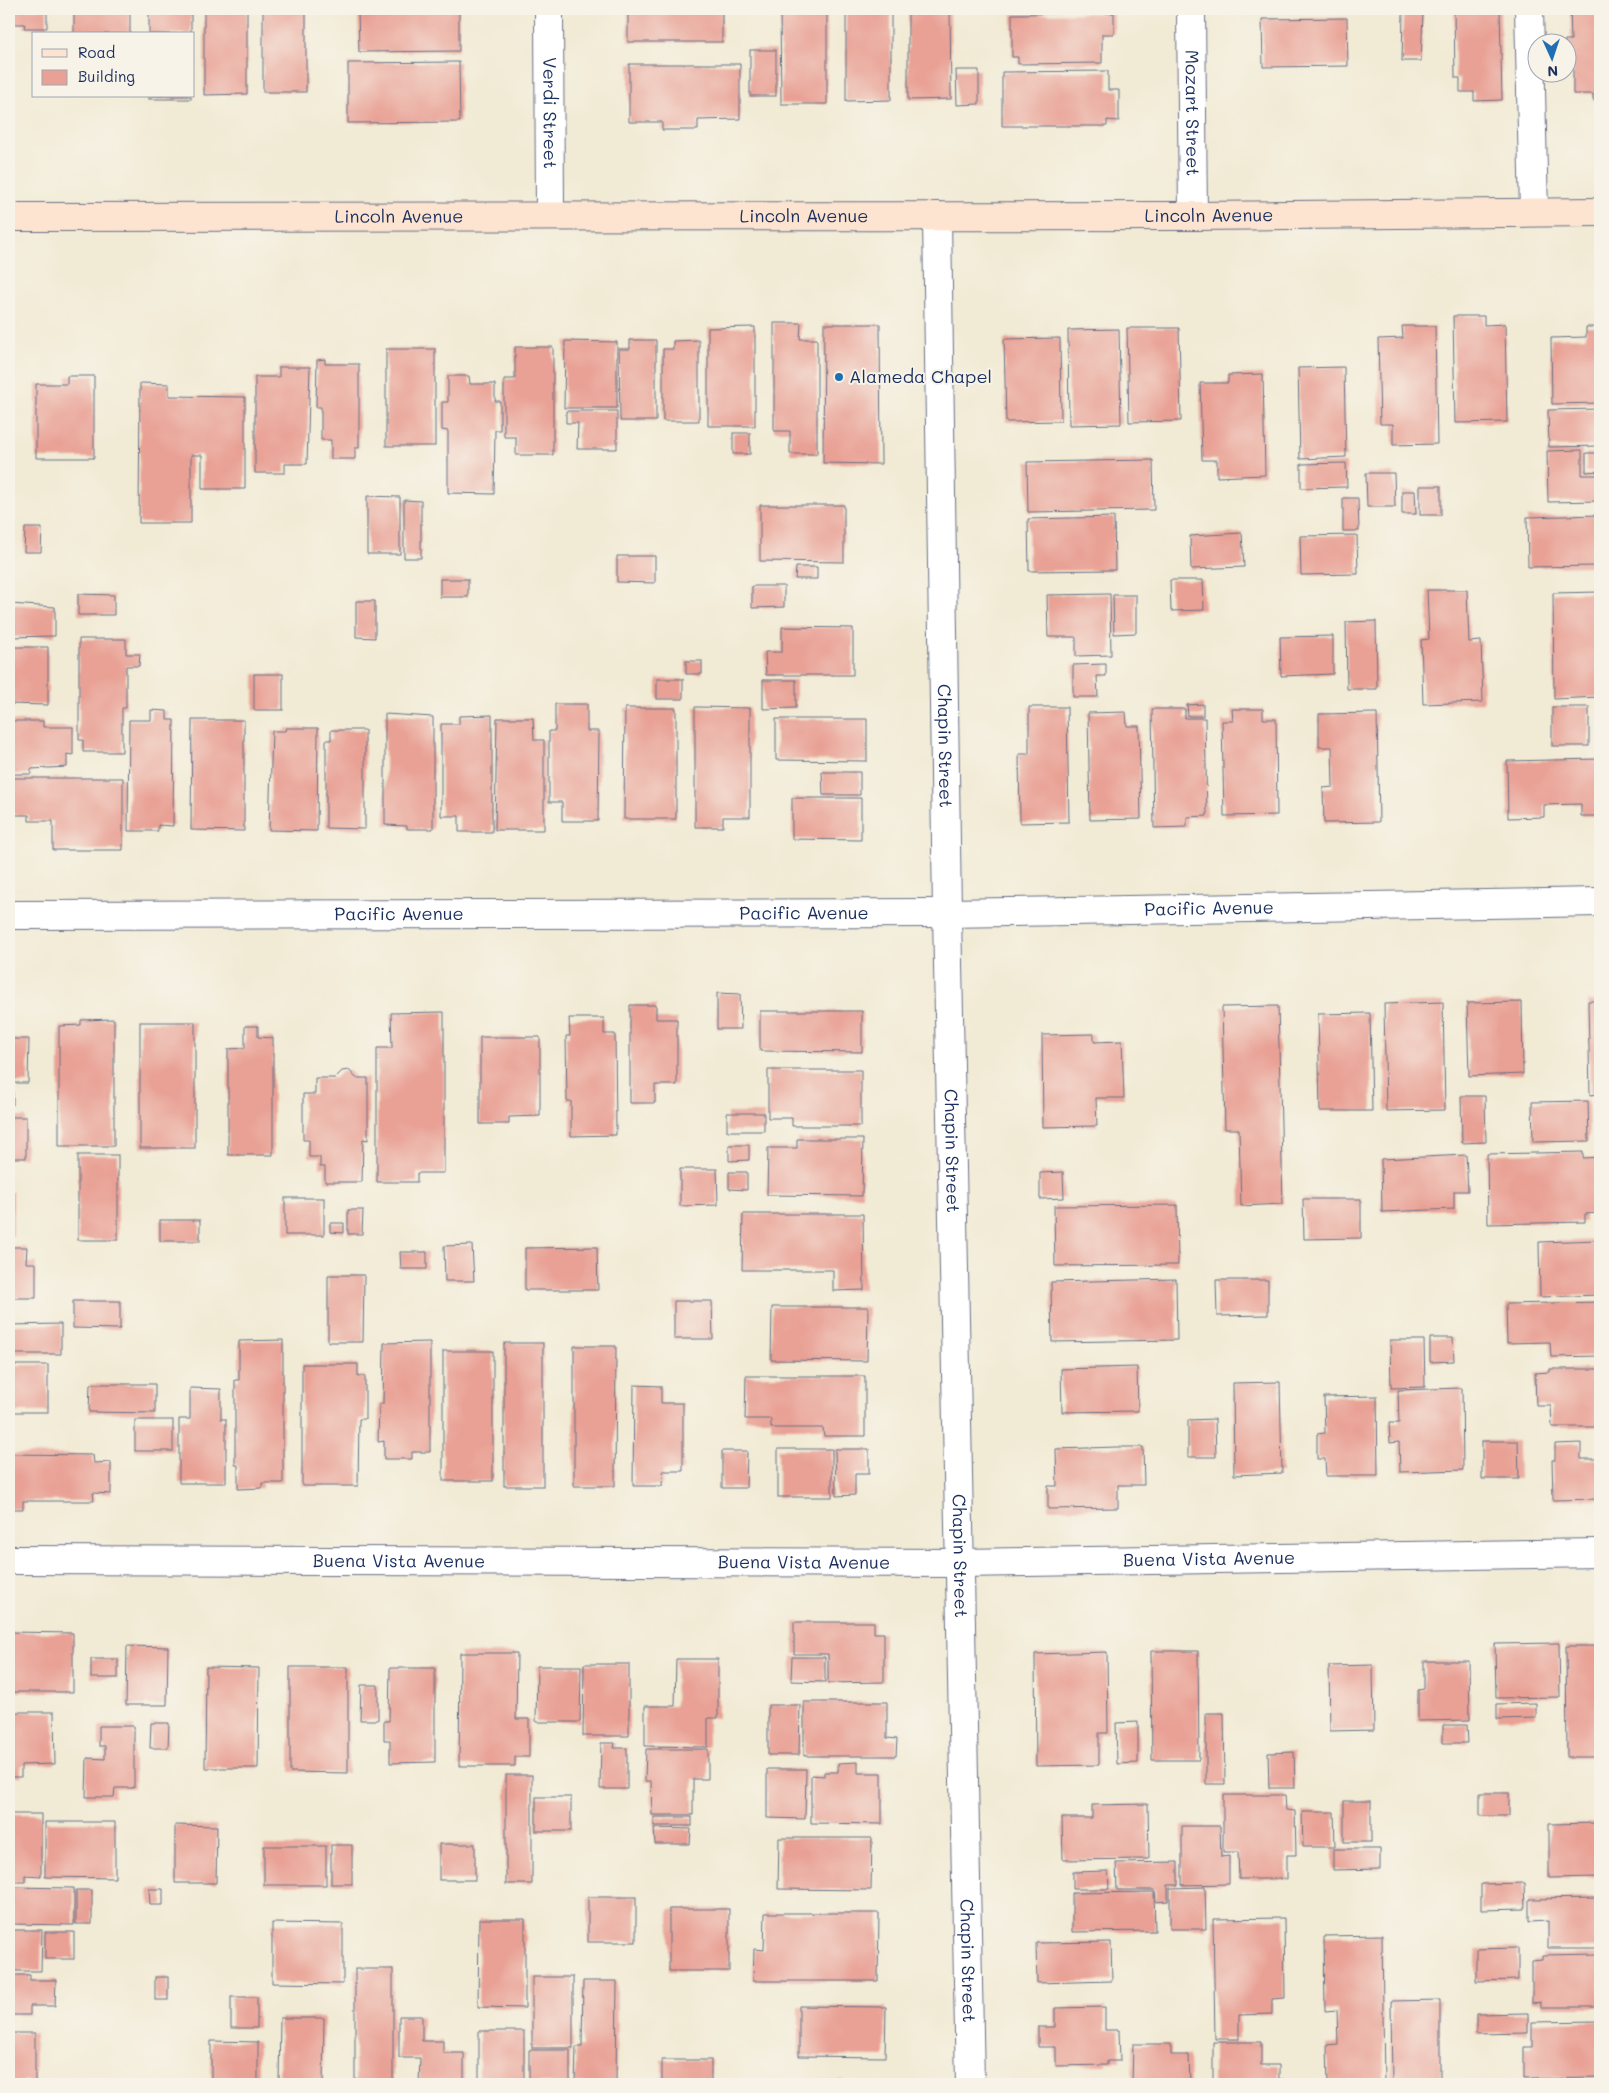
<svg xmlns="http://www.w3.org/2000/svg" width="1609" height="2093" font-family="Mali,sans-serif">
<rect width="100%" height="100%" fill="#f7f3e8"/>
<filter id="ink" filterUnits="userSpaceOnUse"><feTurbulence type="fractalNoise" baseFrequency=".02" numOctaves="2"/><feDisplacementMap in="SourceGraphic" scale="10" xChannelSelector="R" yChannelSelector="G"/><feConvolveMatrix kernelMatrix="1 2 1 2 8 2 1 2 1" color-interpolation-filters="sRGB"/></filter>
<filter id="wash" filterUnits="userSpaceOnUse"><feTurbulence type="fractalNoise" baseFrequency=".0096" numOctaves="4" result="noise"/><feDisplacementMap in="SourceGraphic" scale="20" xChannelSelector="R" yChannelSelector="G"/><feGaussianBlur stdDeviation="1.12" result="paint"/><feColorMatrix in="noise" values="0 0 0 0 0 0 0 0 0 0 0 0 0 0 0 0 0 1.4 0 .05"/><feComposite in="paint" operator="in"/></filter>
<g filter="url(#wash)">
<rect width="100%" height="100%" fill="#f1ead4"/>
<g id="blocks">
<g fill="#e9a195">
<path d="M9,9h38v19h-23l1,-4h-15z"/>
<rect x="74" y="9" width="56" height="25"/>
<rect x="149" y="9" width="42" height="25"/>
<path d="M204,9h43v85l-43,1z"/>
<rect x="263" y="9" width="43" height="83"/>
<path d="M358,9h101v42l-100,1z"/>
<rect x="628" y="9" width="94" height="33"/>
<path d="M780,9h47v95h-46z"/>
<path d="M846,9h45v91l-45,1z"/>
<path d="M908,9h42l1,90 -43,1z"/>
<path d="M1263,9h48v1l-48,1z"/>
<path d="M1454,9h46l2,91 -28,1v-9h-14v-14h-5z"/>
<path d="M1570,9h30v91h-7v-6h-20v-29l-7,1 -1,-24v-2h6z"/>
<path d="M1114,13v21h-12v29l-84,1v-7h-6v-43z"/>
<path d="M1403,13l20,1 -2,47h-19z"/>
<path d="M1347,18l1,48 -85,1 -1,-48z"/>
<rect x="750" y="50" width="26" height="46"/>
<path d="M459,62l1,60 -112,1v-60z"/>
<path d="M629,64h111v55l-42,1v10h-36v-8h-33z"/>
<path d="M956,70h23v34l-22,1z"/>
<path d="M1108,71v19h11v31l-12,-1v6h-105v-54z"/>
<rect x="149" y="96" width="42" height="3"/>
<path d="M1453,316h31v9l21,-1 2,98 -52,1z"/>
<path d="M774,323h27l-1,16h17v115h-27v-23h-16z"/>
<path d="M824,324h56l1,140 -58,-1z"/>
<path d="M1402,326h33l2,118 -44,1v-21h-13l-2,-85 25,-1z"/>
<path d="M755,327v99h-47v-98z"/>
<path d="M1586,327h14v76l-48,1 -1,-66 35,-1z"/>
<path d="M1127,328h52l2,93 -52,1z"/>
<path d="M1119,329l2,95 -52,1 -1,-95z"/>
<path d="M1060,338l1,83 -55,1 -2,-83z"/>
<path d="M630,340h26v81h-36l-1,-72h11z"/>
<path d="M699,340v81h-36v-72h10v-8z"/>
<path d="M565,341l52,1v66h-53z"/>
<path d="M515,347h38v108h-37v-18h-12v-58h11z"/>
<rect x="386" y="349" width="49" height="97"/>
<path d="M325,359v5h34v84h-4v11h-24v-19h-10v-33h-5l1,-47z"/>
<path d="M279,367h31l-3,97h-22v9h-30v-96h24z"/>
<path d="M1344,367l2,90 -46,2 -2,-91z"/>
<path d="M1263,374l2,101 -48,2v-17h-15l-2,-77h28v-8z"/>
<path d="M67,376h27v82h-58v-74h31z"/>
<path d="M448,376h21l1,8h25v17h5v29h-5l-1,64 -46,-1v-62l-6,-1v-28h6z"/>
<path d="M140,383l29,1v12l76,1v92h-43v-34h-11v68h-52z"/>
<path d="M1600,409v37l-51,1 -1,-37z"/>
<path d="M566,411h51v38h-40l1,-26h-12z"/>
<rect x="733" y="433" width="17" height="21"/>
<path d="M1582,450v25h18v26l-52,1 -1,-51z"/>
<path d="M1586,453h14v18l-14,1z"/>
<path d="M1153,460l1,50 -126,2 -1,-50z"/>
<path d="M1346,463l1,24 -46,1v-24z"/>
<path d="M1366,473h28l1,34h-28z"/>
<rect x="1420" y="486" width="21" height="29"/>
<path d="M1402,491h13l1,23h-14z"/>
<path d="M367,496l33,1v57h-33z"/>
<path d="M1343,498h15l1,33h-16z"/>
<path d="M404,500l17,1v57h-17z"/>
<path d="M760,505h84v57l-84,-1z"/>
<path d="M1600,515v51l-72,1 -1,-50z"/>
<path d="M1114,517l1,53 -86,1 -1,-52z"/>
<path d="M25,528h17l-1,24h-17z"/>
<path d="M1242,533l2,34 -53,2 -1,-33z"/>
<path d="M1357,535l1,39 -57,1 -1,-39z"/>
<path d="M617,556h38v27l-38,-1z"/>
<path d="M796,567h21v12h-22z"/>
<rect x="440" y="579" width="28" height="18"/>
<path d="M1170,580h33l1,30 -33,1z"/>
<path d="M752,586h32v21l-32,1z"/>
<path d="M1427,590h40l2,52 12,-1 2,61 -60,2 -2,-64 8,-1z"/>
<path d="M1600,592v36h-3l3,69 -46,2 -1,-106z"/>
<path d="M78,594l36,1v20h-36z"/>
<path d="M1110,594l1,61 -35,1v-19h-28l-1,-42z"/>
<path d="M1113,595h23v38l-22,1z"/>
<path d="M356,601h19v37l-19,-1z"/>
<path d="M9,604l46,3v29l-46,1z"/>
<path d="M1376,621l1,68h-30l-1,-67z"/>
<path d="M782,627l71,1v47h-87l-1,-23h17z"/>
<path d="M1333,636v38l-52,2 -1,-39z"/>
<path d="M79,639h47v15h14l-1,12h-13v42h-4v44h-39v-12h-4z"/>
<path d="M9,647h39v58l-39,-1z"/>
<rect x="686" y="661" width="16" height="13"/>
<path d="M1106,664v12h-9l1,21h-25v-32z"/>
<rect x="254" y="674" width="29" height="36"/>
<rect x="657" y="679" width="26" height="20"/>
<path d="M763,680h33v28l-33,1z"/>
<path d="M555,704h32v27h12l-1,90h-36v-19h-13v-71h6z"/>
<path d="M1203,704v12h-15l-1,-11z"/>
<path d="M695,707l55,1v109h-27v10h-28z"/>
<path d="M1029,707h38l2,115 -49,1 -1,-69h10z"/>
<rect x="1552" y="707" width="37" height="39"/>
<path d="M625,708h51v111h-52z"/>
<path d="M1152,709h33v9h20l2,98 -20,1v10l-33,1z"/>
<path d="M1232,709h31v10h13l1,96 -53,1 -2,-95h11z"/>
<path d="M151,710l16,1v9h7l-1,106 -15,-1v6h-30l1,-111h22z"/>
<path d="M1126,712l1,14h12l2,93 -51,1 -2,-107z"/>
<path d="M1377,713l2,109 -55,1 -1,-35 10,-1 -1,-40h-13v-33z"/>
<path d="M385,714l48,3v112h-26v-3l-22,-1z"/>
<path d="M492,715v117h-33v-16h-18v-92h18v-8z"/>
<path d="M497,718h36l1,22h10v90h-49z"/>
<path d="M776,719h91v42l-91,-1z"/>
<path d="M192,720h52v111l-53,-1z"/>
<path d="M9,721h34v6h30v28l-6,-1v13l-36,2v5h-22z"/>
<path d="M286,728h32l-1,103 -48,-1 3,-99h13z"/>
<path d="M331,730h34v99l-39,-1v-88h5z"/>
<path d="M1600,759v57h-19v-12l-37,1v12l-36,1 -1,-57z"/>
<path d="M822,772h38v23h-37z"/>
<path d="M9,778h114v72h-70v-29h-24v-6h-16v-6h-4z"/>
<path d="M792,798h69v42l-69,-1z"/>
<path d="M717,993l23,1 1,35h-24z"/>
<path d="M1588,1001h12v93l-10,1z"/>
<path d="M1443,1002l2,108 -59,1 -2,-107z"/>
<path d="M1522,1002l1,72 -54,2 -2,-73z"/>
<path d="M630,1005h26v14h21v66h-22v18h-25z"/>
<path d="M1278,1006l5,198 -42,2 -2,-77h-14l-3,-122z"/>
<path d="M760,1011h102v41l-102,-1z"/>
<path d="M444,1012v161h-27v9h-40v-134h15l-1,-35z"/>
<path d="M1370,1013l2,98h-52l-2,-97z"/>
<path d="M569,1018h35v16h11l1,101 -45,1v-35h-4l-1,-65h4z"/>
<path d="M114,1019v127h-55v-120l22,-1v-5z"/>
<rect x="140" y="1022" width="55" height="126"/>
<path d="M245,1026h13v11l15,1v117h-45v-106l17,-1z"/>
<path d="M1094,1034v8l28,-1 2,57h-28l1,28 -54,1 -1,-92z"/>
<path d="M480,1037h60v79l-31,1v7h-29z"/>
<path d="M9,1039h20l-1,44h-15v22h-4z"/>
<path d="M349,1070l7,8h12v62l-5,-1 -1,43h-37v-15h-5v-10h-11v-17h-6v-46h12v-16h20l7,-7z"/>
<path d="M768,1070h93v56h-69v-8h-24z"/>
<path d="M1461,1096h24l1,46 -24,1z"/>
<path d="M1588,1101l1,40 -56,1 -1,-40z"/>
<rect x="727" y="1113" width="37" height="18"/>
<rect x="9" y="1117" width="17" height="41"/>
<path d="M797,1139h66l-1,57 -95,-1 1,-47h29z"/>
<path d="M729,1145h20v15l-20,1z"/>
<path d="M1583,1152v6l17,-1v56l-15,1v8l-97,2 -1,-70z"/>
<rect x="78" y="1155" width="40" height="85"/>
<path d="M1466,1155l2,36h-14v18l-72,3 -1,-53z"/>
<path d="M680,1169h37l1,36 -38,1z"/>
<path d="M729,1172h18v18l-18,-1z"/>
<path d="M1063,1172l1,26 -24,1v-26z"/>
<path d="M13,1192v44h-4v-43z"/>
<rect x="285" y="1198" width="39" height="37"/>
<path d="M1303,1199h58v39l-57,1z"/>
<path d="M1177,1205l1,60 -123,1 -1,-60z"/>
<path d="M348,1210h15l-1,24h-14z"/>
<path d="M743,1214h120l1,76 -31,1v-21h-91z"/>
<rect x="160" y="1220" width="40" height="21"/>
<path d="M330,1223h14v10l-14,-1z"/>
<path d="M1600,1240v55l-60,2 -1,-55z"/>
<path d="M472,1245l2,36h-29l-1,-35z"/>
<path d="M9,1247h18l-1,16h10v35h-27z"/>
<path d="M597,1247l1,43h-73v-42z"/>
<path d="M400,1252h27v17h-26z"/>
<path d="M328,1275h36l-1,67h-35z"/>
<path d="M1176,1279l1,61 -125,2 -1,-60z"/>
<path d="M1216,1280h52v35l-51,1z"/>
<path d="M73,1301h47v28l-47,-1z"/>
<path d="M674,1301h38l1,38h-39z"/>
<path d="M1600,1302v54l-49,1 -1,-15 -43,1 -1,-39z"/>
<path d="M772,1307h96l-1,54 -96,-1z"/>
<path d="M61,1324v30h-52v-29z"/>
<path d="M1430,1338h23l1,23 -24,1z"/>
<path d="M283,1340v143h-21v5l-24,1v-24h-3v-85h4v-39z"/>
<path d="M1390,1340h34l1,47 -34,1z"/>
<path d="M430,1342v110h-18v7h-28v-18l-6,1 1,-38h4l1,-61z"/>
<rect x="504" y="1343" width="39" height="143"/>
<path d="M574,1346h42l-1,140h-41z"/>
<rect x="443" y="1351" width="50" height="130"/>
<path d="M302,1364h56v12h7v43h-6l-1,67h-56z"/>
<rect x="9" y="1365" width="39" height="47"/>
<path d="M1137,1367l1,44 -76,1 -1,-43z"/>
<path d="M1550,1369h50v58h-48l-1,-21h-15l-1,-33 15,-1z"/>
<path d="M746,1376h119v60h-41l-1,-8h-52v-9h-26z"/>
<path d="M1280,1382l2,91 -48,2 -1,-92z"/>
<path d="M90,1384h65v29l-66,-1z"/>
<path d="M634,1385l27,1v17h22v68h-20l-1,15h-29z"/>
<path d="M190,1388l31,1v30h5v64h-47v-64h11z"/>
<path d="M1462,1388l1,82 -63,2 -1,-30 -9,1 -1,-20h10l-1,-33z"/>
<path d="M1377,1396l1,80h-52l-1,-17h-8v-25l8,-1 -1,-36z"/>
<path d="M1215,1419l1,38h-28v-37z"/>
<rect x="135" y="1420" width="38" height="31"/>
<path d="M1482,1441h36l1,38h-37z"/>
<path d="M1581,1443v16h19v40l-47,1 -1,-40h3v-16z"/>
<path d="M1117,1447h26l1,38h-26v23l-70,1v-23h9l-1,-37z"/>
<rect x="778" y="1449" width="54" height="48"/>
<path d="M835,1449h34v25h-14v21l-19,1z"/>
<path d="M722,1451h25l-1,37h-24z"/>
<path d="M9,1454l84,1 1,8 17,-1v32l-18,-1 1,8h-71v8h-14z"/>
<path d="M794,1622h80v11h10v49l-56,1v-29h-34z"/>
<path d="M9,1632l64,1v59h-64z"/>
<path d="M1559,1643l1,54 -64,1 -1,-54z"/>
<path d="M127,1646l41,1 -1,58h-41z"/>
<path d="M1566,1646h34v111h-33z"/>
<path d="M1151,1651h47l1,109h-47z"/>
<path d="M1107,1652l1,81h-9v32l-63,1 -1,-112z"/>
<path d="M460,1653h57l-1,66h13v38h-14v9h-56z"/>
<path d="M792,1657h33v25l-34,-1z"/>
<rect x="91" y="1659" width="27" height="19"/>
<path d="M676,1659h42v59h-10v29l-63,-1v-40h30z"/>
<path d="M1424,1661h45l1,59 -52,1v-31l6,-1z"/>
<path d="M584,1664h45v72h-46z"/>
<path d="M1373,1665l1,65 -44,1 -1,-65z"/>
<path d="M537,1666h44l-1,56h-44z"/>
<path d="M206,1667l53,1 -1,100h-53z"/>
<path d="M290,1667h58v106l-58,-1z"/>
<path d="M390,1668h45v94l-45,1v-23h-6v-19h5z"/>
<path d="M361,1685h17v35h-18z"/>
<path d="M804,1702h83v36l10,1 -1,17h-92z"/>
<path d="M1536,1703v15l-39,1v-15z"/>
<path d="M768,1705h32l-1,50h-31z"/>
<path d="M9,1712h45l1,52 -34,1v12h-12z"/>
<path d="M1206,1713h18l1,71h-19z"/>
<path d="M1138,1722v41l-21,1 -1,-41z"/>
<path d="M151,1723h18l-1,25h-18z"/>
<path d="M1443,1725h24l1,18h-25z"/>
<path d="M99,1726h35v62h-19l-1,9h-28l1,-39 18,1v-13h-6z"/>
<path d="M601,1743h14l-1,5h13v41h-27z"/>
<path d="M646,1749h62v30h-15v36h-41l-1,-34h-6z"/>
<path d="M1294,1752l1,36h-26l-1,-35z"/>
<path d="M858,1762v11h24v51l-71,-1v-48l13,1v-4h14v-9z"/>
<path d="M767,1769h39l-1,50 -38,-1z"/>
<rect x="506" y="1775" width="26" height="109"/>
<rect x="1480" y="1793" width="29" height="23"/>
<path d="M1223,1795h62l1,15 9,1 1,44h-9v24h-48l-1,-27h-15z"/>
<rect x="536" y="1797" width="35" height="34"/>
<rect x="1344" y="1801" width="27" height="41"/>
<path d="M1148,1804l1,55 -86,1 -1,-42h30v-13z"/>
<path d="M1302,1812h32l1,35h-32z"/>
<path d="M9,1814h32v62l-16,-1v7h-16z"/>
<rect x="654" y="1817" width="38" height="9"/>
<path d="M45,1822h70v56l-70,-1z"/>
<path d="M1600,1823v54l-51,1v-54z"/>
<path d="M175,1825l42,1 -1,57h-41z"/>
<path d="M1182,1826h38l1,31 8,-1v28l-47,1z"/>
<path d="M654,1828l37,1 -1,15h-35z"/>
<path d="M779,1838h93l-1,52 -93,-1z"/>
<rect x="439" y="1844" width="36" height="36"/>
<rect x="331" y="1845" width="21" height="39"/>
<rect x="264" y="1846" width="62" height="39"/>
<path d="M1333,1849h47v20l-47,1z"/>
<path d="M1178,1862v23h-10v16l-12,1 -1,-12h-38l-1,-27z"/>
<path d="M1108,1871l1,18h-36v-17z"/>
<path d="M1524,1883l1,26 -44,1v-26z"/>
<path d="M9,1887l65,1v37l-65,-1z"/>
<path d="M1205,1887l1,42h-36v-41z"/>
<path d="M149,1889h14v16h-13z"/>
<rect x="76" y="1890" width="16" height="34"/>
<path d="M1154,1892l1,39 -83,1v-39z"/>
<rect x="588" y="1897" width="48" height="45"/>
<path d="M1600,1898v50h-52v-27l-19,1v-23z"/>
<rect x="669" y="1909" width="60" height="62"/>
<path d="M765,1913h114l-1,68h-125l1,-32 10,1z"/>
<path d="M1284,1918l1,80 -13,1v15l-33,1v24h-24l-2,-120z"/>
<path d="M479,1919h46v89l-47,-1z"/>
<path d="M272,1923l71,1v60l-71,-1z"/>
<path d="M9,1930h33l-1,41h-32z"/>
<rect x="45" y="1932" width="29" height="27"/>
<path d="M1382,1935l2,149h-56l-1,-39 11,-1 -1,-34 -12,1 -1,-75z"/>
<path d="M1111,1942l1,39 -75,2 -1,-40z"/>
<path d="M1518,1948v32l-42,1v-32z"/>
<path d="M1600,1954v53h-59v-5l-9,1v-42l10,-1v-5z"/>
<rect x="355" y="1969" width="38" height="115"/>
<path d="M9,1975h21v5h26l-1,26h-25v9h-21z"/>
<rect x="155" y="1977" width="13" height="23"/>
<rect x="532" y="1977" width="41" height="71"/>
<path d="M583,1981h34l-1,103h-41l1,-37h6z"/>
<rect x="231" y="1997" width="26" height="31"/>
<path d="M1440,2000v84h-48l-1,-83z"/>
<path d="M799,2006l87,1 -1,50 -86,-1z"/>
<path d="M1105,2007v23h14l1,31h-13v4l-51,1v-19h-18v-20h17v-19z"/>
<path d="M1528,2013v20l-52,1v-20z"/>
<path d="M399,2016h23v25h21v12h21v31h-45l1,-26h-21z"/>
<path d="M280,2018h44l-1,66h-44z"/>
<path d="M1600,2021v57l-76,1v-32h8v-25z"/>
<rect x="479" y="2031" width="45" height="53"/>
<rect x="9" y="2033" width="26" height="49"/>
<path d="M211,2041l47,1v42h-47z"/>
<path d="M1213,2042h48v23h18v14h5v5h-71z"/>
<path d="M1133,2044h38v11h18l1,29h-58z"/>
<path d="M529,2050h41v34l-41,-1z"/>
<rect x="662" y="2060" width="49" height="24"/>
<rect x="819" y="2080" width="24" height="4"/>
</g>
</g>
</g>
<g filter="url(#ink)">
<use href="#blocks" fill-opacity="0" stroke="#667087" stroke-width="1"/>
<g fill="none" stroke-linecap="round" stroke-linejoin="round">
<g stroke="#667087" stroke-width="30">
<g id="minor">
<path id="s1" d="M549,9l1,207"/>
<path id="s2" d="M1191,9l2,207"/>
<path d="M1529,9l5,203"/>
<path id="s3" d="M937,216l10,697 23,1171"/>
<path id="s4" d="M9,915l938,-2 653,-11"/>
<path id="s5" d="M9,1560l951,3 640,-10"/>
</g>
</g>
<g stroke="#667087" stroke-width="30">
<g id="secondary">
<path id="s6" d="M9,217l1184,-1 407,-4"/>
</g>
</g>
<use href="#minor" stroke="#fff" stroke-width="28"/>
<use href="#secondary" stroke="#fde4d0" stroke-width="28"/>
</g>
</g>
<circle fill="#1f6fb2" stroke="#f7f3e8" stroke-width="2" cx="839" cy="377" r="5"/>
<g text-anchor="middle" stroke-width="4" stroke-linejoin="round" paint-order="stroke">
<g font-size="18" fill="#1b2f5e" stroke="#f7f3e8">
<text dy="6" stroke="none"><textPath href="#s1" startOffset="104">Verdi Street</textPath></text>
<text dy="6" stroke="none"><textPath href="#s2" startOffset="104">Mozart Street</textPath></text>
<text dy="6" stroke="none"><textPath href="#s6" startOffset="390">Lincoln Avenue</textPath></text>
<text dy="6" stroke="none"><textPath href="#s6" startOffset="795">Lincoln Avenue</textPath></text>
<text dy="6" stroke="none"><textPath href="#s6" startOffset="1200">Lincoln Avenue</textPath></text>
<text dy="6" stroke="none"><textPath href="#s3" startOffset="530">Chapin Street</textPath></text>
<text dy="6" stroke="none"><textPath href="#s4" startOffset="1200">Pacific Avenue</textPath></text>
<text dy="6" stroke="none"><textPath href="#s4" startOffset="795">Pacific Avenue</textPath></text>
<text dy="6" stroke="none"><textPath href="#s4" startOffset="390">Pacific Avenue</textPath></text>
<text dy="6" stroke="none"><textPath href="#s3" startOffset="935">Chapin Street</textPath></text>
<text dy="6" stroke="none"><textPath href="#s3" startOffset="1340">Chapin Street</textPath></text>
<text dy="6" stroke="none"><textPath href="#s5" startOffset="1200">Buena Vista Avenue</textPath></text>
<text dy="6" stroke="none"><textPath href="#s5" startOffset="390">Buena Vista Avenue</textPath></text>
<text dy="6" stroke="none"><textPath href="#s5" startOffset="795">Buena Vista Avenue</textPath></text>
<text dy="6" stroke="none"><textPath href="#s3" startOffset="1745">Chapin Street</textPath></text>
</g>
<g font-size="18" fill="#1b2f5e" stroke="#f7f3e8" text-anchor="start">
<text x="849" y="383">Alameda Chapel</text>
</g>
</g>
<rect width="1609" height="2093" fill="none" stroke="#f7f3e8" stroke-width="30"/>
<rect x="32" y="32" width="162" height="65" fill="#f7f3e8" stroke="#9fa5b1"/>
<rect x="42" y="49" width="25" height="8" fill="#fde4d0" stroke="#9fa5b1"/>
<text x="78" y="58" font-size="15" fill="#1b2f5e">Road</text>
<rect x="42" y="70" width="25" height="15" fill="#e9a195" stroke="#9fa5b1"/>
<text x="78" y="82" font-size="15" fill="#1b2f5e">Building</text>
<g transform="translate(1552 58) rotate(177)"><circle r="24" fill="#f7f3e8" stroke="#9fa5b1"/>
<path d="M0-4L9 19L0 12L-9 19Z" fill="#1f6fb2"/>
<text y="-8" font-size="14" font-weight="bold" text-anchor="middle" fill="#1b2f5e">N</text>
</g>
</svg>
